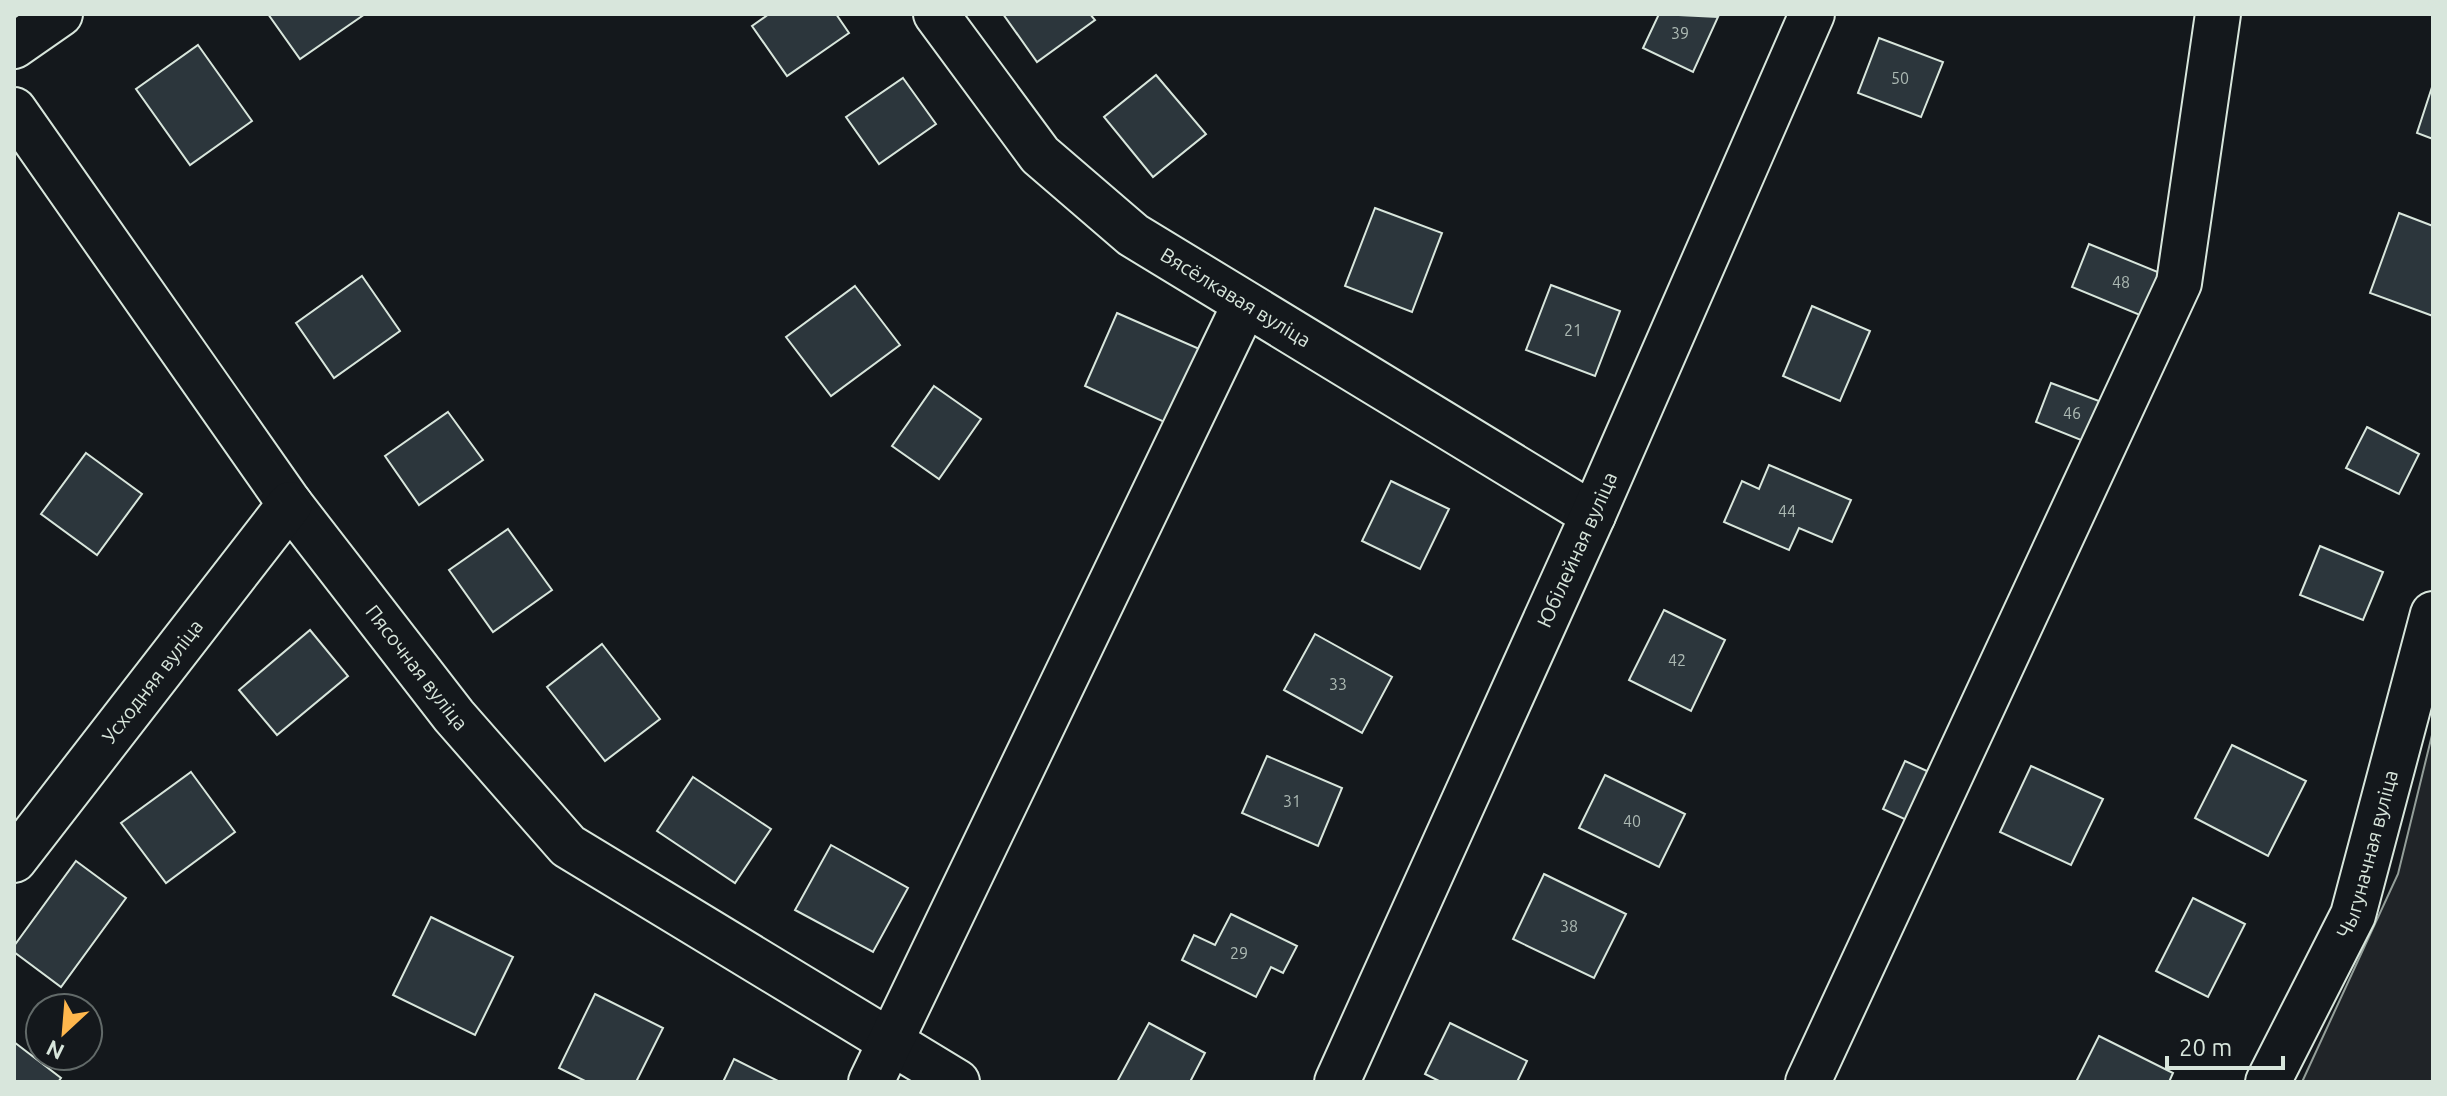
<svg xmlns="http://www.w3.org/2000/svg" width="2447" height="1096" font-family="Ubuntu,sans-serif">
<rect width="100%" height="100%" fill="#14181c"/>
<path fill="#202428" stroke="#939e99" stroke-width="2" d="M2433,731v351h-131l96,-208z"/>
<g fill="#2c363c" stroke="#d8e6dc" stroke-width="2">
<path d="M268,14h97l-65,45z"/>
<path d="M769,14h67l13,19 -62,43 -35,-50z"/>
<path d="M1003,14h87l5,6 -58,42z"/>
<path d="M1659,14l59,3 -25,55 -50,-24z"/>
<path d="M1879,38l64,24 -22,55 -63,-24z"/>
<path d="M198,45l54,76 -62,44 -54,-76z"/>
<path d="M1156,75l50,59 -53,43 -49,-60z"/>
<path d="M903,78l33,46 -57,40 -33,-47z"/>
<path d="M2433,84v55l-16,-6z"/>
<path d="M1375,208l67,25 -30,79 -67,-26z"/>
<path d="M2399,213l34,13v90l-63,-23z"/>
<path d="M2089,244l81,33 -18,43 -80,-33z"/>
<path d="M362,276l38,55 -66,47 -38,-55z"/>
<path d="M1551,285l69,26 -25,65 -69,-26z"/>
<path d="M855,286l45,59 -69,51 -45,-59z"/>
<path d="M1812,306l58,25 -30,70 -57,-25z"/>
<path d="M1117,313l87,38 -33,74 -86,-39z"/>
<path d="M2051,383l56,21 -16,40 -55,-22z"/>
<path d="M934,386l47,33 -42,60 -47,-33z"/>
<path d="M448,412l35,48 -64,45 -34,-49z"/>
<path d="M2367,427l52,27 -20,40 -53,-26z"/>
<path d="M86,453l56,41 -45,61 -56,-41z"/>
<path d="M1769,465l82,35 -19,42 -33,-14 -10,22 -65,-28 18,-41 17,8z"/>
<path d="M1391,481l58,28 -29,60 -58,-28z"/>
<path d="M508,529l44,61 -59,42 -44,-62z"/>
<path d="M2320,546l63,26 -20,48 -63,-25z"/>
<path d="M1664,610l61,30 -34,71 -62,-31z"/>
<path d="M310,630l38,46 -71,59 -38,-45z"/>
<path d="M1315,634l77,43 -30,56 -78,-43z"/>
<path d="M602,644l58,75 -55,42 -58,-74z"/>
<path d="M2232,745l74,36 -38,75 -73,-38z"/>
<path d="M1267,756l75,32 -24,58 -76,-33z"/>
<path d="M1905,761l33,15 -23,48 -32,-15z"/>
<path d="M2031,766l72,33 -32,66 -71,-33z"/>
<path d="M191,772l44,60 -69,51 -45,-60z"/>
<path d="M1605,775l80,39 -26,53 -80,-39z"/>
<path d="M693,777l78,52 -36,54 -78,-52z"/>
<path d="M831,845l77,43 -35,64 -78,-42z"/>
<path d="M76,861l50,37 -65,89 -47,-35v-6z"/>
<path d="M1544,874l82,40 -32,64 -81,-39z"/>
<path d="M2193,898l52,26 -37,73 -52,-26z"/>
<path d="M1231,914l66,32 -14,27 -12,-6 -15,30 -74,-37 12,-25 21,10z"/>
<path d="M431,917l82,40 -38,78 -82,-40z"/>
<path d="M595,994l68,34 -27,54h-49l-28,-14z"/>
<path d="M1149,1023l56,30 -15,29h-73z"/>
<path d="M1450,1023l77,38 -10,21h-76l-16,-8z"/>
<path d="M2099,1036l74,37 -4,9h-93z"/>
<path d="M14,1042l47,36 -3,4h-44z"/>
<path d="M734,1059l46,23h-57z"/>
</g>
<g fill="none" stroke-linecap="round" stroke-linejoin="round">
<g stroke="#d8e6dc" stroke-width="48">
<g id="minor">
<path id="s1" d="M936,14l104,141 93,80 460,280"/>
<path d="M14,46l46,-32"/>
<path id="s2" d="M14,110l276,394 164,212 114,130 389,236"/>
<path id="s3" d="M14,860l276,-356"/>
<path d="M871,1082l374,-778"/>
<path id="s4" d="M1337,1082l256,-567 219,-501"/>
<path d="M1808,1082l371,-799 39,-269"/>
<path id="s5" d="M2268,1082l85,-167 80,-301"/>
</g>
</g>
<use href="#minor" stroke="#14181c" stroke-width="44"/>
</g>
<g text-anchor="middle" stroke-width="6" stroke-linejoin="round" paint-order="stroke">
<g font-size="16" fill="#adbab4">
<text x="1680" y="39">39</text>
<text x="1900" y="84">50</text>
<text x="2121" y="288">48</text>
<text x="1573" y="336">21</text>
<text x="2072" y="419">46</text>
<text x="1787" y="517">44</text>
<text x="1677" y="666">42</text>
<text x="1338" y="690">33</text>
<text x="1292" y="807">31</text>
<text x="1632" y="827">40</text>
<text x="1569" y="932">38</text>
<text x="1239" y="959">29</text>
</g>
<g font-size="20" fill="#d8e6dc" stroke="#14181c">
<text dy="7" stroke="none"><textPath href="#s1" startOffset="418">Вясёлкавая вуліца</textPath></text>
<text dy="7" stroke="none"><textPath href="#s4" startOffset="584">Юбілейная вуліца</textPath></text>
<text dy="7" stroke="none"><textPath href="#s2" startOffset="688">Пясочная вуліца</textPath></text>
<text dy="7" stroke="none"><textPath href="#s3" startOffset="226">Усходняя вуліца</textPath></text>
<text dy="7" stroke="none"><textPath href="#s5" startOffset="250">Чыгуначная вуліца</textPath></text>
</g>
</g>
<rect width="2447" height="1096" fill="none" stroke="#d8e6dc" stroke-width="32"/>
<g transform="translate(64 1032) rotate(206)"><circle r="38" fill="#14181c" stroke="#626a69" stroke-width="2"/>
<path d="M0-6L14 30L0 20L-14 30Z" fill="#ffb74d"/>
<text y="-12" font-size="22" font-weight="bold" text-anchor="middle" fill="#d8e6dc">N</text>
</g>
<path d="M2167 1056v12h116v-12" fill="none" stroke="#d8e6dc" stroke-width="4"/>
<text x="2179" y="1056" font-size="24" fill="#d8e6dc" stroke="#14181c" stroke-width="6" paint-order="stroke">20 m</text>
</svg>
